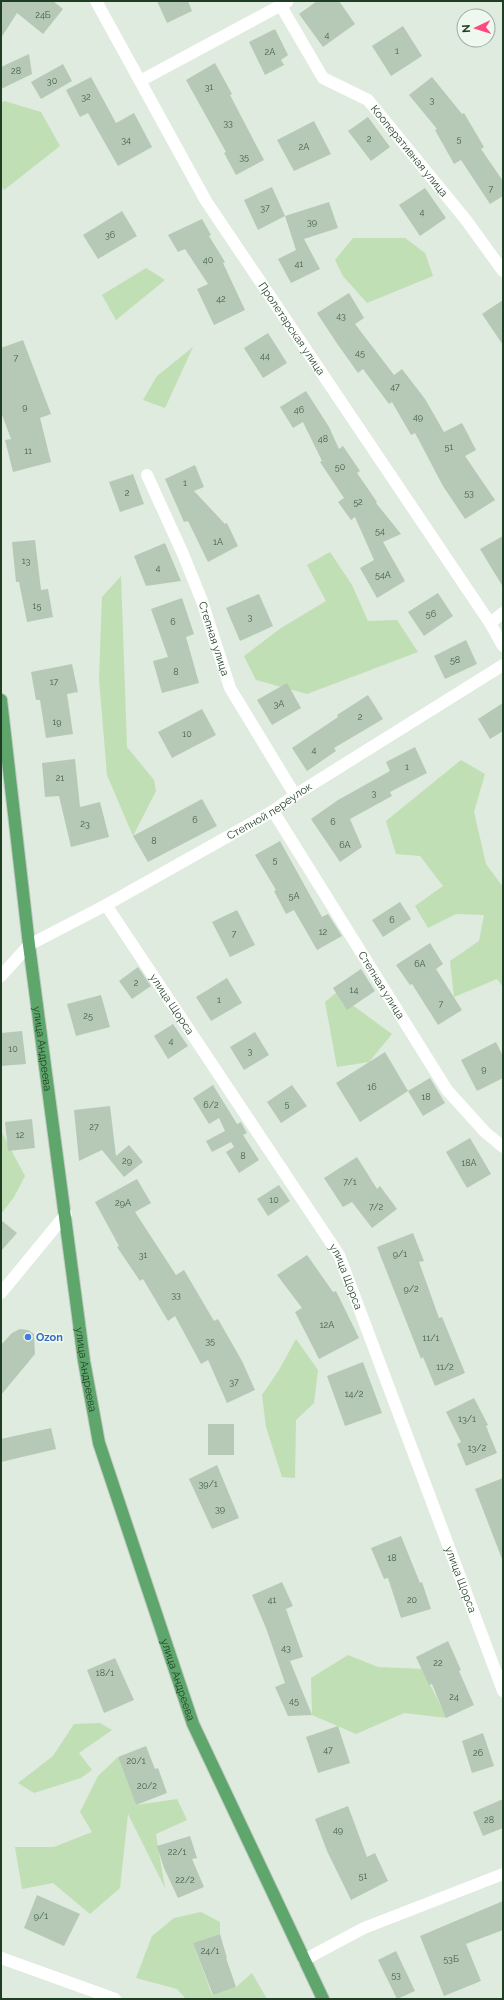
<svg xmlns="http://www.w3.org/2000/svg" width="504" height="2000" font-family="Raleway,sans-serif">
<rect width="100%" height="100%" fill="#deebde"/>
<g fill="#c0dfb4">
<path d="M4,101l37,11 19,34 -56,44 -3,-4v-82z"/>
<path d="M353,238h52l20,15 8,23 -66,27 -24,-27 -8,-16z"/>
<path d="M146,268l19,12 -49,40 -14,-25z"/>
<path d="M193,347l-28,61 -22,-8 14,-24z"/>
<path d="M330,552l22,33 16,36 29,-1 21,32 -111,42 -51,-14 -12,-24 37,-28 45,-27 -19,-36z"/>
<path d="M121,576l6,171 27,33 2,11 -23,45 -26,-61 -8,-96 3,-82z"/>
<path d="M461,760l24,14 -11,38 12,52 17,23v100l-6,-8 -43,18 -4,-36 29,-20 5,-26 -28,-1 -28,14 -13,-22 28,-20 -23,-30 -24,-2 -10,-33z"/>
<path d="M336,993l56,41 -23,28 -32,5 -12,-65z"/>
<path d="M1,1131l24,45 -11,21 -13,17z"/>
<path d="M296,1339l22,31 -4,33 -18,17 -1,58 -13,-1 -16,-50 -4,-32 17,-25z"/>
<path d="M348,1655l30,12 44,2 25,49 -43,-5 -48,21 -44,-19 -1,-37z"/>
<path d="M100,1723l12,7 -33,23 13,17 -11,8 -47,15 -16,-10 35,-27 21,-32z"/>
<path d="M118,1757l18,48 41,-6 10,21 -31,14 9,54 -37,-74 -8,74 -30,26 -37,-31 -31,6 -7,-42h39l38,-15 -12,-20 18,-36z"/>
<path d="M201,1912l19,10v12l-27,9 19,52 24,-8 16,-14 15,26h-81l-9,-10 -41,-11 16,-42 22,-18z"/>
</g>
<g fill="#b6c9b7">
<path d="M1,1h52l10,8 -20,25 -26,-21 -16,25z"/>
<path d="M157,1h31l4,10 -25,12z"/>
<path d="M317,1h22l16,23 -32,23 -24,-33z"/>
<path d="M403,26l19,30 -31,20 -19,-30z"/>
<path d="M275,29l13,26 -7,5 3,5 -19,10 -16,-33z"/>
<path d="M29,54l3,20 -31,15v-22z"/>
<path d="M215,63l17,31 -2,1 34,65 -28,15 -12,-22 2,-1 -40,-72z"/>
<path d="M63,64l9,17 -31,18 -10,-17z"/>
<path d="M91,77l25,46 18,-10 18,34 -34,19 -30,-53 -8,4 -14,-27z"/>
<path d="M432,77l30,37 2,-1 20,34 -3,2 22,32v15l-13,8 -29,-44 -7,4 -19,-34 2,-1 -28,-34z"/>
<path d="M368,117l22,30 -19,14 -23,-30z"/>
<path d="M314,121l17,33 -37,17 -17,-31z"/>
<path d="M272,187l13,29 -27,14 -14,-30z"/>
<path d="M425,188l21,30 -26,18 -21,-31z"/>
<path d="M329,202l9,26 -34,11 16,30 -29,14 -13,-24 18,-9 -11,-34z"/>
<path d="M122,211l15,25 -39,23 -15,-24z"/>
<path d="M202,219l9,16 -2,1 16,26 -2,1 22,47 -31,15 -17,-36 11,-5 -23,-35 -7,3 -10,-17z"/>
<path d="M349,293l15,25 -9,6 39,51 8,-6 23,30 19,33 18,-9 14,27 -11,6 30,44 -30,19 -22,-33 -28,-53 -4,2 -19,-33 -3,2 -26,-35 -5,4 -22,-31 -19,-29z"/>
<path d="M503,300v45l-21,-31z"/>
<path d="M268,333l19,30 -24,15 -19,-30z"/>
<path d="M23,340l28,74 -11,4 11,44 -38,10 -8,-32 6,-1 -10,-27v-64z"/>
<path d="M306,391l23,36 10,22 4,-3 17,25 -3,2 20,29 -1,1 25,31 -18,8 22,39 -28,17 -17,-30 14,-8 -19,-43 -4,3 -13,-18 6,-4 -24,-36 2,-1 -19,-39 -10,6 -13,-21z"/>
<path d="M195,465l9,22 -10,4 31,33 2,-1 11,23 -30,16 -20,-41 -4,1 -19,-43z"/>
<path d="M133,474l11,30 -24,8 -11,-30z"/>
<path d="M503,536v51l-23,-38z"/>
<path d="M35,540l6,50 7,-1 5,28 -26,5 -8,-40h-3l-4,-40z"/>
<path d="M165,543l16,38 -35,5 -12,-30z"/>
<path d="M438,593l15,23 -29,20 -16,-24z"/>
<path d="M259,594l14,32 -33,15 -14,-33z"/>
<path d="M182,598l12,36 -8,3 13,46 -37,10 -9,-32 15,-4 -17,-48z"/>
<path d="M466,640l11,24 -32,15 -11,-23z"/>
<path d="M72,664l6,28 -11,2 6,40 -27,4 -6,-38h-4l-5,-28z"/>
<path d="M287,683l14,25 -29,17 -15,-25z"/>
<path d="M368,695l15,24 -49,29 2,3 -29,20 -15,-23 46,-31 -1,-2z"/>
<path d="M503,703v28l-13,8 -12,-20z"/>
<path d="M202,709l14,26 -44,23 -14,-26z"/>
<path d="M415,747l12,26 -37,19 2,4 -42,23 12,28 -22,15 -29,-43 27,-19 52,-29 -4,-9z"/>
<path d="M75,759l5,48 20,-5 9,35 -38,10 -12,-51 -14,1 -3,-34z"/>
<path d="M202,799l15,27 -69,36 -15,-26z"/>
<path d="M280,841l42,76 6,-3 14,22 -25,14 -23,-40 -8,4 -12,-23 2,-1 -21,-35z"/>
<path d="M400,902l11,17 -28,18 -11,-17z"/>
<path d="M237,910l18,35 -25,12 -18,-35z"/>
<path d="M430,943l13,21 -7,5 26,41 -24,15 -26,-41 -2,1 -14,-20z"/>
<path d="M138,967l13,19 -19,13 -13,-18z"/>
<path d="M361,969l14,22 -28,19 -14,-22z"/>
<path d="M227,978l15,25 -31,18 -15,-24z"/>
<path d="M101,995l9,32 -34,9 -9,-32z"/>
<path d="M173,1024l15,22 -20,13 -14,-23z"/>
<path d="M22,1031l4,33 -25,2v-33z"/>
<path d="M255,1032l14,23 -25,15 -14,-23z"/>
<path d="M496,1042l7,14v22l-26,13 -16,-31z"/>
<path d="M385,1052l23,39 -48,31 -24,-39z"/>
<path d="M430,1078l15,25 -22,13 -15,-25z"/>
<path d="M213,1085l24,39 4,-2 6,11 -4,2 16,25 -20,13 -13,-21 8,-5 -3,-5 -19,10 -6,-11 19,-10 -6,-13 -10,6 -16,-26z"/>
<path d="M292,1085l15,21 -26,17 -14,-21z"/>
<path d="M110,1106l6,50 13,-11 14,17 -19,15 -22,-27 -23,11 -5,-51z"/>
<path d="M32,1119l3,29 -27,3 -3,-29z"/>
<path d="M470,1138l21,36 -24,14 -21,-36z"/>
<path d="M357,1157l20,32 3,-3 17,23 -25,19 -20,-26 -9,5 -19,-29z"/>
<path d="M137,1179l14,24 -16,9 41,63 8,-5 30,51 4,-2 24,42 13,29 -28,13 -19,-43 -7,4 -26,-48 -7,5 -25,-42 -3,2 -23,-34 2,-1 -24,-44z"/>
<path d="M279,1185l11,16 -22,15 -11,-17z"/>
<path d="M1,1220l16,13 -16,18z"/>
<path d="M413,1233l11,28 -5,1 20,56 3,-1 23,56 -30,13 -12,-29 -2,2 -44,-112z"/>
<path d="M307,1255l26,37 3,-1 23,47 -40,21 -24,-47 7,-4 -25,-33z"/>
<path d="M20,1329l8,1 6,4 1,20 -34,41v-50l11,-12z"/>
<path d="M363,1362l19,51 -37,13 -18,-50z"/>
<path d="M474,1398l14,27 -2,1 11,27 -31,13 -9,-22 4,-2 -15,-30z"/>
<rect x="208" y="1424" width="26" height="31"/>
<path d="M51,1428l5,21 -55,13v-23z"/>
<path d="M217,1465l22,53 -27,11 -23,-50z"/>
<path d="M503,1478v81h-1l-27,-70z"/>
<path d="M401,1536l19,47 2,-1 9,27 -30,9 -13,-40 -4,1 -13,-31z"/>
<path d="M282,1582l11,24 -7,3 17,48 -13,4 22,54 -24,1 -13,-29 10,-4 -19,-55 -14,-33z"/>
<path d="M448,1641l13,29 -2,1 15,34 -28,13 -14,-34 -3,1 -13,-28z"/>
<path d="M115,1658l19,42 -30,13 -17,-43z"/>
<path d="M338,1726l12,37 -32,10 -12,-36z"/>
<path d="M483,1733l11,33 -22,7 -10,-32z"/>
<path d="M146,1746l9,23 3,-1 9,25 -31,12 -18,-48z"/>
<path d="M503,1799v29l-20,8 -10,-24z"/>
<path d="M348,1806l19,51 8,-4 13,28 -37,19 -24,-49 -12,-32z"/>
<path d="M190,1836l7,22 -5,1 12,28 -26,11 -14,-30 -7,-22z"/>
<path d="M37,1895l43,19 -16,32 -40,-18z"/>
<path d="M503,1901v29l-37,14 15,37 -37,15 -24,-60z"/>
<path d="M220,1934l7,24h-1l10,29 -23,8 -20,-52z"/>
<path d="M396,1951l19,40 -18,8 -19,-39z"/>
</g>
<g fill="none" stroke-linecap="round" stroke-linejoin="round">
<g stroke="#c0c9c1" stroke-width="14">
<g id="primary">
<path id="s7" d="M1,700l28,245 55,416 15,82 94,281 130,275"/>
</g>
</g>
<g stroke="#fff" stroke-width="12">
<path id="s1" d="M96,1l110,200 284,422 13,23"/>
<path id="s2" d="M281,6l42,72 45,22 98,120 37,51"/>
<path d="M140,81l147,-79"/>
<path id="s3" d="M147,475l36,79 19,47 28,87 65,107"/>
<path d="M490,623l13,-10"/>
<path id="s4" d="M273,811l174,279 38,42 18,15"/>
<path id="s5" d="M106,905l233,350 164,436"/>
<path id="s6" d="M1,976l28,-31 77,-40 167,-94 22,-16 208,-130"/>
<path d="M1,1293l65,-79"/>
<path d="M1,1958l114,41"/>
<path d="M304,1960l60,-32 139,-54"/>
</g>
<use href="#primary" stroke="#5ea66c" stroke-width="12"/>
</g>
<circle fill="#3f7fe0" stroke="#eff8ef" stroke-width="1.5" cx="28" cy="1337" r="4"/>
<g text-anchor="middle" stroke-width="3.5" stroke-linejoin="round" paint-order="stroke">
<g font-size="9" fill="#446048">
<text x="43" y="18">24Б</text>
<text x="327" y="38">4</text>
<text x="397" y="54">1</text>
<text x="270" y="55">2А</text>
<text x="16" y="74">28</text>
<text x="52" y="84">30</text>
<text x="209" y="90">31</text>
<text x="86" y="100">32</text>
<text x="432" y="103">3</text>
<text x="228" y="126">33</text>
<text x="369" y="142">2</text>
<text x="459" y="142">5</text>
<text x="126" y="143">34</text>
<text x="304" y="150">2А</text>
<text x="244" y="160">35</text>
<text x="491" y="192">7</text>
<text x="265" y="211">37</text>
<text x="422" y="215">4</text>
<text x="312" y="225">39</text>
<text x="110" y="238">36</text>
<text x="208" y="263">40</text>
<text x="299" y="267">41</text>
<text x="221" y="302">42</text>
<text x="341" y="319">43</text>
<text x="360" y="356">45</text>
<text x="265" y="359">44</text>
<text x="16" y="361">7</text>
<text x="395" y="390">47</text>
<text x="25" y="410">9</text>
<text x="299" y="413">46</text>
<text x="418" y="420">49</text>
<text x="323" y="442">48</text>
<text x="449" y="450">51</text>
<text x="28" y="454">11</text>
<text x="340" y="470">50</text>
<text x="185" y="486">1</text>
<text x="127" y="496">2</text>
<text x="469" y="496">53</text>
<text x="358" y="505">52</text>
<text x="380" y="534">54</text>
<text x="218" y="545">1А</text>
<text x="26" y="564">13</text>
<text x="158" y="571">4</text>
<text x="383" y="578">54А</text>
<text x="37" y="609">15</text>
<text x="431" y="617">56</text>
<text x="250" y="620">3</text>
<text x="173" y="625">6</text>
<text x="455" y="663">58</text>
<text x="176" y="675">8</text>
<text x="54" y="685">17</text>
<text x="279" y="707">3А</text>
<text x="360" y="720">2</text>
<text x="57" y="725">19</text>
<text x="187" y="737">10</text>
<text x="314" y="753">4</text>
<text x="407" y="770">1</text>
<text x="60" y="781">21</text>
<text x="374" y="796">3</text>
<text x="195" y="823">6</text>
<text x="333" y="825">6</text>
<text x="85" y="827">23</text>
<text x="154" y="844">8</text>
<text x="345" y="848">6А</text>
<text x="275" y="863">5</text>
<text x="294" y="899">5А</text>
<text x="392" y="923">6</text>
<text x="323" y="935">12</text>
<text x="234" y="937">7</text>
<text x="420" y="967">6А</text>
<text x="136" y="986">2</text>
<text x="354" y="993">14</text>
<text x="219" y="1003">1</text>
<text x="441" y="1007">7</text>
<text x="88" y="1019">25</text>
<text x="171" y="1044">4</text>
<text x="13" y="1052">10</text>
<text x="250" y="1054">3</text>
<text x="484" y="1072">9</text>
<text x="372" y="1090">16</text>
<text x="426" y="1100">18</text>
<text x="287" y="1107">5</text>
<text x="211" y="1108">6/2</text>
<text x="94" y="1130">27</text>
<text x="20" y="1138">12</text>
<text x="243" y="1159">8</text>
<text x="127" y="1164">29</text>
<text x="469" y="1166">18А</text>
<text x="350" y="1185">7/1</text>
<text x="274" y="1203">10</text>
<text x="123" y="1206">29А</text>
<text x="376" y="1210">7/2</text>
<text x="400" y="1257">9/1</text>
<text x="143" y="1258">31</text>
<text x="411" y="1292">9/2</text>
<text x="176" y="1298">33</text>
<text x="327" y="1328">12А</text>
<text x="431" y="1341">11/1</text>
<text x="210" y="1344">35</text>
<text x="445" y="1370">11/2</text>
<text x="234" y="1385">37</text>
<text x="354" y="1397">14/2</text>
<text x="467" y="1422">13/1</text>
<text x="477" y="1451">13/2</text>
<text x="208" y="1487">39/1</text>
<text x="220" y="1512">39</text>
<text x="392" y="1561">18</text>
<text x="272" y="1603">41</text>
<text x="412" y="1603">20</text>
<text x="286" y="1651">43</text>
<text x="438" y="1666">22</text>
<text x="105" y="1676">18/1</text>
<text x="454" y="1700">24</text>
<text x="294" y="1704">45</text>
<text x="328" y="1753">47</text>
<text x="478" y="1756">26</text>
<text x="136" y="1764">20/1</text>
<text x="147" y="1789">20/2</text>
<text x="489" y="1823">28</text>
<text x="338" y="1833">49</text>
<text x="177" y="1855">22/1</text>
<text x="363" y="1879">51</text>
<text x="185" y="1883">22/2</text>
<text x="41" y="1919">9/1</text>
<text x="210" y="1954">24/1</text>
<text x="451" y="1962">53Б</text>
<text x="396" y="1978">53</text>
</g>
<g font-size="11" fill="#1e3d23" stroke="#eff8ef">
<text dy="4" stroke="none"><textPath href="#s2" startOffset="199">Кооперативная улица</textPath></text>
<text dy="4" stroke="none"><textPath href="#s1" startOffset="382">Пролетарская улица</textPath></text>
<text dy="4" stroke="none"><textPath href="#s3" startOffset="177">Степная улица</textPath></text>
<text dy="4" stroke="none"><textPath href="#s6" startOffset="317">Степной переулок</textPath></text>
<text dy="4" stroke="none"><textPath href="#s4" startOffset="205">Степная улица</textPath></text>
<text dy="4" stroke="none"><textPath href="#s5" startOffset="119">улица Щорса</textPath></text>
<text dy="4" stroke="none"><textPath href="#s7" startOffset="351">улица Андреева</textPath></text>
<text dy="4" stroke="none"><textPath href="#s5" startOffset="443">улица Щорса</textPath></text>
<text dy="4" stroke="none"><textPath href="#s7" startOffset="675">улица Андреева</textPath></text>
<text dy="4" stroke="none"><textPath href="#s5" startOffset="767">улица Щорса</textPath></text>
<text dy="4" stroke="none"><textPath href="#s7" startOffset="999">улица Андреева</textPath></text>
</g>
<g font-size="11" font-weight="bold" fill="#366cbe" stroke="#eff8ef" text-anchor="start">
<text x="36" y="1341">Ozon</text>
</g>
</g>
<rect width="504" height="2000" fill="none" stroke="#1e3d23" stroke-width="4"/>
<g transform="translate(476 28) rotate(266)"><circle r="19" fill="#eff8ef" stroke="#9bad9d"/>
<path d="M0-3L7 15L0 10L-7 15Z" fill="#ff487f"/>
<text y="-6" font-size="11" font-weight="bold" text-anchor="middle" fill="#1e3d23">N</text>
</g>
</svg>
